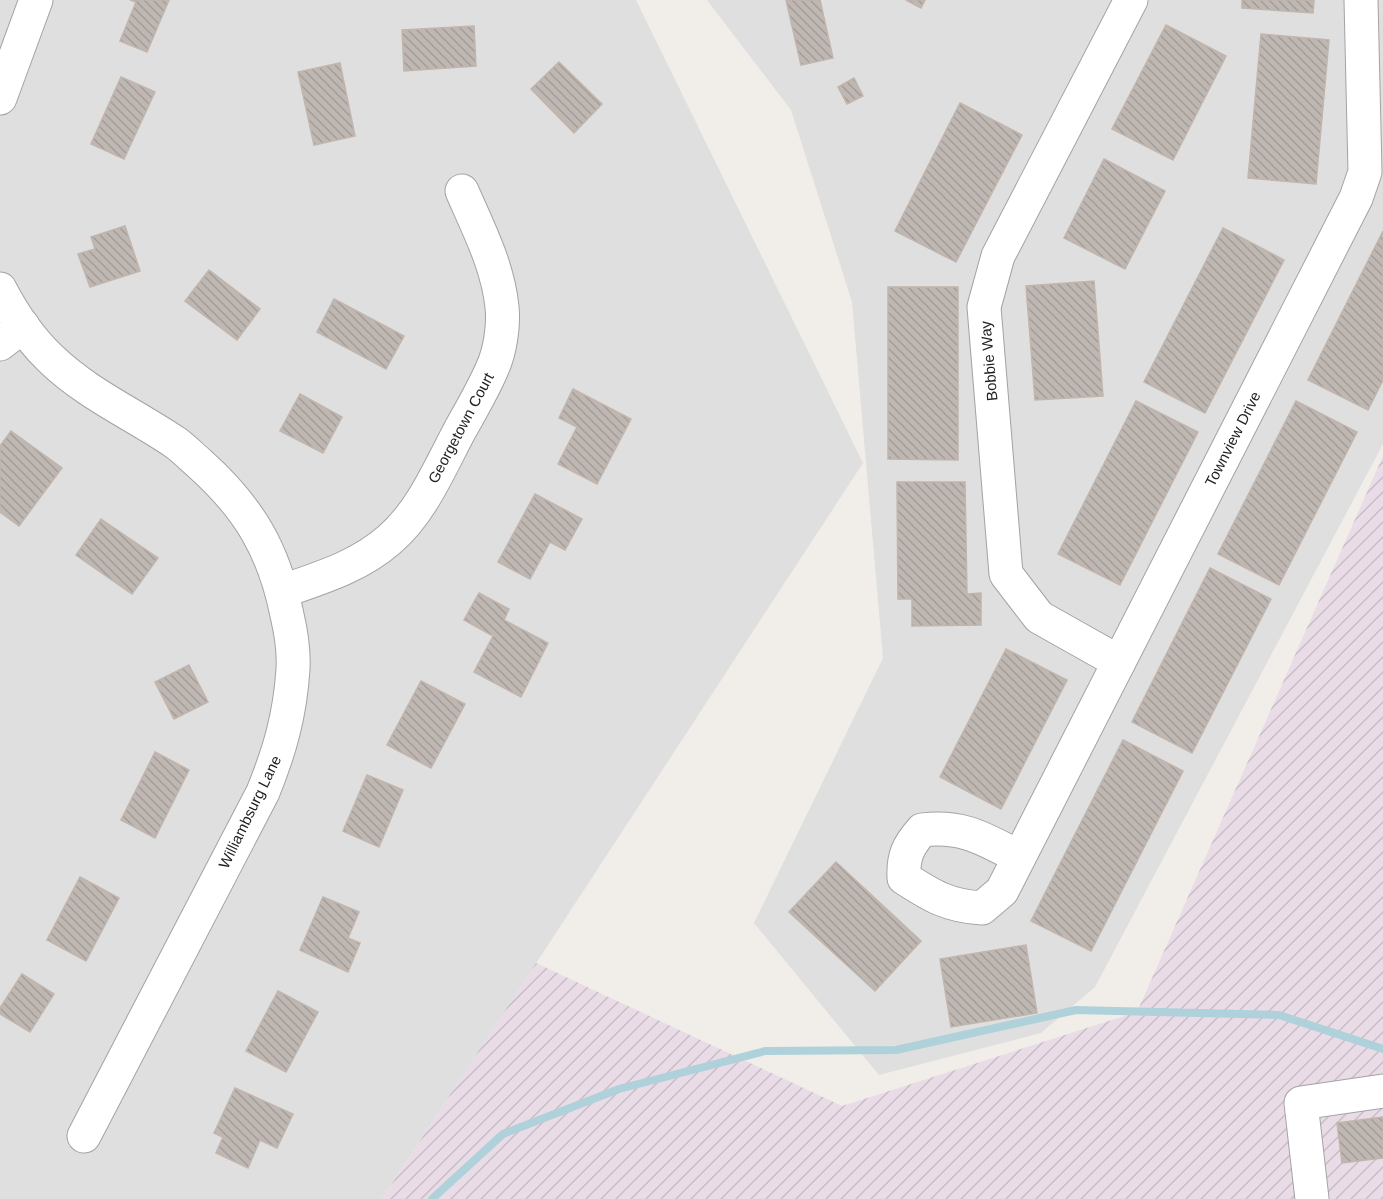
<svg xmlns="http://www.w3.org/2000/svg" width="1383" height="1199" font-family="Helvetica,sans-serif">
<defs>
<pattern id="industrial-furrows" width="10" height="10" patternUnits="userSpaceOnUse" patternTransform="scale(1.5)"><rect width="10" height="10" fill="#e9dce7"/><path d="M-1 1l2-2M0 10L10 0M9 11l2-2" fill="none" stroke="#c8bcc6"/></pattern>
<pattern id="building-back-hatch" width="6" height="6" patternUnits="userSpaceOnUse" patternTransform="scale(1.5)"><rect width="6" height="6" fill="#beb7b2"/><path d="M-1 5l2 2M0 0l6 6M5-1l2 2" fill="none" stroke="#a39d99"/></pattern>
</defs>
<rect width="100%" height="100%" fill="#f1eee9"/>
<g fill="#dfdfdf">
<path d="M0,0h636l227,463 -481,736h-382z"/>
<path d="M707,0h676v444l-288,543 -54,46 -162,42 -125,-152 129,-265 -31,-356 -61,-192z"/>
</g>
<path fill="url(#industrial-furrows)" d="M1383,456v743h-1001l154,-236 306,143 295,-94z"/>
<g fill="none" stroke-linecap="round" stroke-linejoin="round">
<path stroke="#aed1da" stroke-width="8" d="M432,1199l71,-65 116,-45 146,-38 131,-1 180,-40 203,5 104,34"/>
</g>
<g fill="url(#building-back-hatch)" stroke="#c1b5ad" stroke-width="1.5">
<path d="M130,0h39l-22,52 -27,-11 16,-39z"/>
<path d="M786,0h34l13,58 -32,7z"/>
<path d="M906,0h19l-4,8z"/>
<path d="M1242,0h72l-1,13 -71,-5z"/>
<path d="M1166,25l60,31 -53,104 -61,-31z"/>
<path d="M474,26l2,40 -72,5 -2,-41z"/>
<path d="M1261,34l68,6 -13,144 -68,-6z"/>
<path d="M559,62l43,42 -28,29 -43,-44z"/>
<path d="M340,63l15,73 -41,9 -16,-73z"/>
<path d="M121,77l34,15 -31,67 -33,-15z"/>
<path d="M854,78l9,18 -16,8 -9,-17z"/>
<path d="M960,103l62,32 -66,127 -61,-31z"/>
<path d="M1104,159l61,32 -40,78 -61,-31z"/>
<path d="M125,226l15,45 -50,16 -12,-33 17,-5 -4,-12z"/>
<path d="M1223,228l61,32 -79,153 -61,-31z"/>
<path d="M1383,231v149l-15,30 -60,-30z"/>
<path d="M209,270l51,39 -23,31 -52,-39z"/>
<path d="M1094,281l9,115 -68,4 -9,-114z"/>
<path d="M888,287h70v173l-70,-1z"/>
<path d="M334,299l70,37 -18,33 -69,-37z"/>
<path d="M573,389l58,30 -34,65 -39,-20 19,-37 -18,-9z"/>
<path d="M300,394l42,23 -19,36 -43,-22z"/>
<path d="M1136,401l62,31 -78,153 -62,-31z"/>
<path d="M1296,401l61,31 -78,153 -61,-31z"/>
<path d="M11,431l51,37 -43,58 -19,-14v-66z"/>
<path d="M897,482h68l2,112 14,-1v32l-69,1v-27h-14z"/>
<path d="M535,494l47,25 -17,31 -15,-8 -20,37 -32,-17z"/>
<path d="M101,519l57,39 -26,36 -56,-39z"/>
<path d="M1210,568l61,31 -79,154 -60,-31z"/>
<path d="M479,593l30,16 -5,11 44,23 -27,54 -47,-25 19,-36 -29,-16z"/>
<path d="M1006,649l61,31 -66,129 -61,-32z"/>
<path d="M189,665l19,37 -34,17 -19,-37z"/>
<path d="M421,681l44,23 -34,64 -44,-23z"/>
<path d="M1123,740l60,31 -92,180 -60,-30z"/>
<path d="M155,752l34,18 -34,68 -34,-18z"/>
<path d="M367,775l36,15 -24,57 -36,-16z"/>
<path d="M836,862l85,79 -46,50 -86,-79z"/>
<path d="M80,877l39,21 -33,63 -39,-21z"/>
<path d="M323,897l36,15 -11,26 12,5 -12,29 -48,-22z"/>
<path d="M1026,945l11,68 -86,14 -11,-68z"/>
<path d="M22,974l32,20 -24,38 -30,-18v-6z"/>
<path d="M278,991l40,21 -32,60 -40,-21z"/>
<path d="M235,1088l58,26 -16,34 -17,-8 -12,28 -32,-15 7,-16 -9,-4z"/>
<path d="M1383,1117v41l-41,5 -5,-40z"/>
</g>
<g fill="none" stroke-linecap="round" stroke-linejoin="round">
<g stroke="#a3a3a3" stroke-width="35">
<g id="minor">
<path d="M0,98l36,-98"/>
<path d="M0,289c13,25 31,51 51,70 36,35 84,56 125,84 8,6 16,14 24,21 49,44 74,86 87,151 4,17 7,37 6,54 -3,46 -13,81 -30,123l-179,344"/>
<path d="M0,344l23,-18"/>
<path d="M283,591c37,-13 75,-24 106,-51 33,-28 51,-73 71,-110 11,-20 23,-40 32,-61 8,-17 12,-43 10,-62 -4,-41 -24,-79 -40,-116"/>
<path d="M1119,662l-80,-45 -33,-43 -22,-267 14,-51 133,-256"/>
<path d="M1019,857c-35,-18 -56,-32 -97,-27 -14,16 -19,26 -18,48 28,18 44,28 78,30l20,-17 354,-693 9,-26 -4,-172"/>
<path d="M1312,1199l-11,-96 82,-12"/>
</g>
</g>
<use href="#minor" stroke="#fff" stroke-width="33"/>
</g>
<g text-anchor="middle" stroke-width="4.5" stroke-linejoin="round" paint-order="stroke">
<g font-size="15" fill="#222" stroke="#fff">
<text transform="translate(989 361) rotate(-95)" y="5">Bobbie Way</text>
<text transform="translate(461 428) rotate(-62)" y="5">Georgetown Court</text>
<text transform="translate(1233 439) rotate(-63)" y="5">Townview Drive</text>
<text transform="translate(250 812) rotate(-64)" y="5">Williambsurg Lane</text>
</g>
</g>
</svg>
